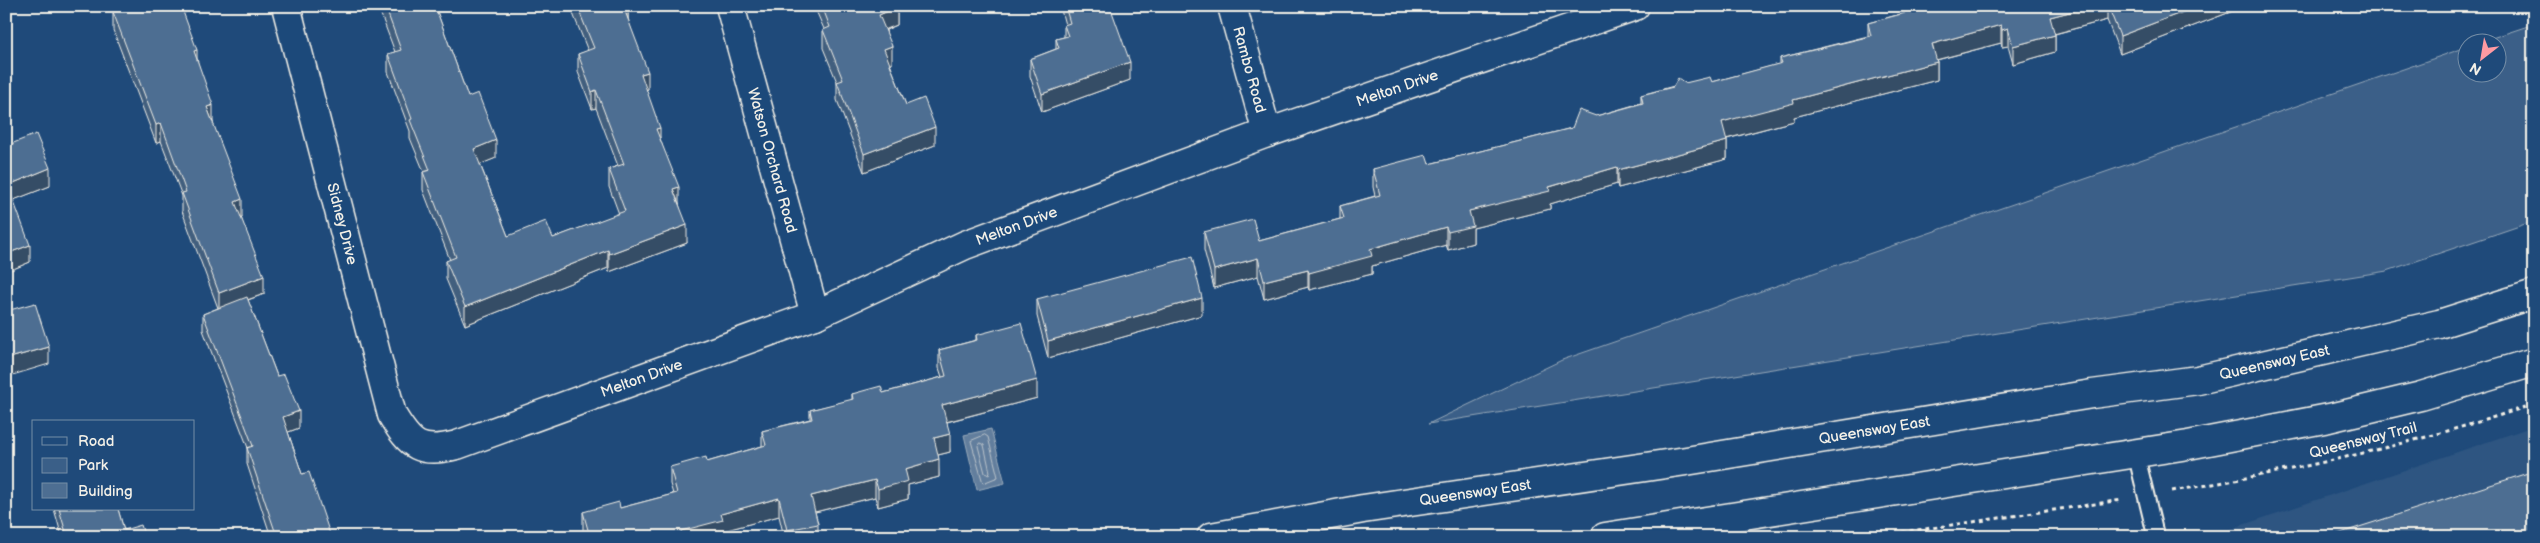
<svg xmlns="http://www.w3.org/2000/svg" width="2540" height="543" font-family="'Balsamiq Sans',sans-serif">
<rect width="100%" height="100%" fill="#1f4a7a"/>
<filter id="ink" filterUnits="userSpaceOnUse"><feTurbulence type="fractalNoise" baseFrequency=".02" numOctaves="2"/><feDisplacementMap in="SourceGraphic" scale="10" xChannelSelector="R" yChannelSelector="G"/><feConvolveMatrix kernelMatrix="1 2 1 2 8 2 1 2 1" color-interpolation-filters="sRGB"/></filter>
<g filter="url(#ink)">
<path fill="#2d5581" d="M2534,426v111h-327z"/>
<path fill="#3a5f88" stroke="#97a8b8" d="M2534,24v197l-147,50 -959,153 134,-64 905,-313 1,25h30v-30h-18z"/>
<path fill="#627e9d" stroke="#9cacbb" d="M991,429l14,54 -28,7 -13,-55z"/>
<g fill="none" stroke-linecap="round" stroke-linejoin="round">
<g stroke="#bac3ca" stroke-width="1">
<path d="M985,435l3,2 10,40 -15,6 -12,-42z"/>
<path d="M980,443l4,2 6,27 -1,3 -4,-2 -7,-27z"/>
</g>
<g stroke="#f4f1e8" stroke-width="19">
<path id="service" d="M2136,454l20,83"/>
</g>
<g stroke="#f4f1e8" stroke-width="31">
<g id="minor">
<path id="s1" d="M286,6l106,409c19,32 28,39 65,30l358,-130 150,-70 302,-112 368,-127"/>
<path id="s2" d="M730,6l85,309"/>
<path id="s3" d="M1232,6l35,127"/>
</g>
</g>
<g stroke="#f4f1e8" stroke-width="31">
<g id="secondary">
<path id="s4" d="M1211,537l152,-28 323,-48 406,-67 106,-14 241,-56 95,-30"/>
<path d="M1605,537l583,-92 141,-27 92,-22 113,-34"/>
</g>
</g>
<g stroke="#f4f1e8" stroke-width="3" stroke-dasharray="4 4" stroke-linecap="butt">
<path d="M2172,491c122,-20 245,-47 362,-87"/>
<path d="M1870,537l252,-37"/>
</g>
<use href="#service" stroke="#1f4a7a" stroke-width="15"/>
<use href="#minor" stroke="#1f4a7a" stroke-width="28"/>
<use href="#secondary" stroke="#1f4a7a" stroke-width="28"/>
</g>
<g fill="#425f7e" stroke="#f4f1e8">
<path d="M120,6h66v6l-3,1 14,46 16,64 29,94h-1l23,77 -16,6 29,76 22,52 -11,4 14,42 29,63h-60l-24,-73v-16h1l-45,-118v-16l15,-6 -36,-97v-15l-21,-55 -5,2 -43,-113v-18l9,-3z"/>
<path d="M380,6h55l33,91 28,61 -16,6 28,72 45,2 66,-24 -10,-27v-18l9,-3 -22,-58 -4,1 -14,-37v-18l10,-3 -18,-45h58v12l20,71 -2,1 33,113 8,40 -78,29 -1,-4 -143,57 -19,-46v-18l4,-1 -27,-70v-18h1l-14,-34v-7l-22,-59v-18l7,-2 -15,-40z"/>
<path d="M814,6h83v19l-11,5 6,34h-2l16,41 29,40 -71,27 -27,-72v-18l-14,-34v-18l1,-1z"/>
<path d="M1060,6h50l20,74 -88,32 -12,-36v-17l26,-10v-10l8,-2v-12h1z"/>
<path d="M1917,6h329l-126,48 -13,-34 -52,14v18l-42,12 -5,-18 -6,1 -1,-4 -64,17v20l-143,37v4l-67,18v20l-109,29 -1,-4 -67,20v5l-77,19v15l-25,7 -2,-5 -74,21v8l-63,16 -1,-3 -44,12 -6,-23 -44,12 -10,-38v-18l55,9 81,-22v-13l35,-10 -2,-9v-18l56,-5 143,-36 24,-12 45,-13v-8l44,-12 27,-1 68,-18v-6l88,-22v-13l36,-10v-3z"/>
<path d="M6,146l44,40 -37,14 17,62 -24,10v-76l2,-1 -2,-4z"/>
<path d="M1037,299l165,16 -154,43 -11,-42z"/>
<path d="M976,335l61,63 -90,24 3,30 -12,3 1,22 -31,8v14l-30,8 -3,-10 -60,15 3,12v13h-34l-5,-21 -56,15v6h-138l-2,-7v-18l37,-4 53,-14 -3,-10v-17l37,-5 55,-16v-15l48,-12v-9l42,-10v-6l31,-1 59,-16 -3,-9v-18l37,-10z"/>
<path d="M54,509h64l6,21 21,7h-83z"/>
</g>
<g fill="#364d66" stroke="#f4f1e8">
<path d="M177,6h9v6l-9,4z"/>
<path d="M623,6h5v14z"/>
<path d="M2093,6h14v14l-57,15v-18z"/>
<path d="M2199,6h47l-126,48v-18z"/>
<path d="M897,7v18l-18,7v-17z"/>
<path d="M2001,25v18l-69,18v-17z"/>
<path d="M2008,28v18l-6,1v-17z"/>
<path d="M2055,35v17l-42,12v-18z"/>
<path d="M892,46v18l-8,3v-18z"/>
<path d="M197,50v18l-3,-17z"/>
<path d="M1130,62v18l-88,32v-18z"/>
<path d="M1937,62v18l-143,37v4l-72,19v-18l71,-22z"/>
<path d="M648,72v17l-7,3v-18z"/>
<path d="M596,90v18l-4,1v-17z"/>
<path d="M213,105v18l-6,-16z"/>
<path d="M161,123v18l-5,2v-18z"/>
<path d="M935,127v18l-71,27v-18z"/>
<path d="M660,128v17l-4,-16z"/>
<path d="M496,140v18l-22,9v-18z"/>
<path d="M1727,141v18l-109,29v-18z"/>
<path d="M1617,167v17l-67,20v5l-77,19v15l-25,7v-18l21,-21z"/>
<path d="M50,168v18l-39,15v-17z"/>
<path d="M679,187v17l-6,-15z"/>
<path d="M242,199v18l-7,3v-18z"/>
<path d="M687,225v18l-78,29v-18z"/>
<path d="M1446,227v18l-74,21v8l-63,16v-17l61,-24z"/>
<path d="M30,245v17l-24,10v-18z"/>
<path d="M608,250v18l-143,57v-18z"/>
<path d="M1258,258v18l-44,12v-18z"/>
<path d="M1308,270v17l-44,12v-18z"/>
<path d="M264,276v18l-45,16v-17z"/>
<path d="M1202,298v17l-154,43v-17z"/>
<path d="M49,347v17l-43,13v-18z"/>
<path d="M1037,380v18l-95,25v-18z"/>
<path d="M299,411v17l-16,6v-17z"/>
<path d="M950,434v18l-16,4v-18z"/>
<path d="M939,459v18l-31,8v14l-30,8v-18l27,-20z"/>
<path d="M875,480v17l-64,16v-17z"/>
<path d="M779,498v18l-56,15v6h-42v-6l40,-17z"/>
</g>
<g fill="#4d6e92" stroke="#f4f1e8">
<path d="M127,6h54l16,44 -3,1 19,54 -6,2 35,92 -7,3 29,74 -45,17 -37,-100 4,-1 -25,-69 -5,2 -43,-113 14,-5z"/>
<path d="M385,6h50l33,91 10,-4 18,47 -22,9 34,87 38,-15 7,17 72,-27 -16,-42 15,-5 -28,-74 -4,2 -14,-38 16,-6 -17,-42h46l25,66 -7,2 19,54 -4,1 23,58 -6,2 14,36 -78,29 -1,-4 -143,57 -19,-46 10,-4 -33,-85 7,-2 -20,-50 2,-1 -24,-65 13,-4z"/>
<path d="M822,6h75v1l-18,8 13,31 -8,3 22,56 18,-7 11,29 -71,27 -27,-72 6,-2 -20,-50 7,-3z"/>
<path d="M1065,6h45l20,56 -88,32 -12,-35 29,-11 -3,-9 12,-3 -4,-11 6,-2z"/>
<path d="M1917,6h176l-43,11 5,18 -42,11 -5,-18 -6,2 -1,-5 -69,19 5,18 -144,38 1,3 -72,19 5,19 -109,29 -1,-3 -68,20 1,4 -81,20 4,15 -25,6 -2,-5 -76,22 2,7 -63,17 -1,-3 -44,11 -6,-23 -44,12 -10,-38 49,-13 6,22 85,-23 -4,-12 40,-11 -7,-26 53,-14 3,9 143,-36 7,-18 17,6 47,-13 -2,-8 32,-8 5,-9 7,5 25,-6 2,5 70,-19 -2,-5 91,-22 -3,-13 37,-10 -1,-3z"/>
<path d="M2108,6h91l-79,30z"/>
<path d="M36,134l14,34 -39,16 -5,-11v-27z"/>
<path d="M11,194l19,51 -24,9v-58z"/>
<path d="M1192,257l10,41 -154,43 -11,-42z"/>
<path d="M247,297l30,79 7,-2 15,37 -16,6 19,57 7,-2 22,65h-54l-30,-89 6,-2 -50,-132z"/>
<path d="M35,303l14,44 -43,12v-48z"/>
<path d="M1021,323l16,57 -95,25 8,29 -16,4 5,21 -34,10 3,12 -30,8 -3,-9 -64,16 7,28 -31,6 -8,-32 -58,16 2,6 -42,11 1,6h-92l-7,-25 36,-10 1,6 57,-15 -7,-26 36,-10 1,5 59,-17 -4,-14 50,-12 -2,-9 43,-11 -1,-5 29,-8 2,7 63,-17 -7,-26 38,-10 -1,-5z"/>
<path d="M2534,471v66h-206z"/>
<path d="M59,509h59l6,21 17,-5 4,12h-81l3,-1z"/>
</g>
</g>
<g text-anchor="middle" stroke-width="4" stroke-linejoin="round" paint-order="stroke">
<g font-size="15" fill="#f4f1e8" stroke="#1f4a7a">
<text dy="5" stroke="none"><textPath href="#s3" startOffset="66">Rambo Road</textPath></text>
<text dy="5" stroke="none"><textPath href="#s1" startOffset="1509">Melton Drive</textPath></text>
<text dy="5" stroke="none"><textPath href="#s2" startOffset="160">Watson Orchard Road</textPath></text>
<text dy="5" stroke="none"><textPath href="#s1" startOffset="225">Sidney Drive</textPath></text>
<text dy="5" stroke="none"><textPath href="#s1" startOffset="1104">Melton Drive</textPath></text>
<text dy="5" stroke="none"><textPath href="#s4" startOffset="1078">Queensway East</textPath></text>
<text dy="5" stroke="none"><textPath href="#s1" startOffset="699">Melton Drive</textPath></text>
<text dy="5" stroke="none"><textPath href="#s4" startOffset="672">Queensway East</textPath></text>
<text transform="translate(2363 440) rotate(-14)" y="5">Queensway Trail</text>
<text dy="5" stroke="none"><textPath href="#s4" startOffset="268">Queensway East</textPath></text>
</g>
</g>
<rect width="2540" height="543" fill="none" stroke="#1f4a7a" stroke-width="25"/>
<rect x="12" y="12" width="2515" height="518" fill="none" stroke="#f4f1e8" stroke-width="2" filter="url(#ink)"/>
<rect x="32" y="420" width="162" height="90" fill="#1f4a7a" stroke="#748da6"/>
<rect x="42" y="437" width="25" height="8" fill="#1f4a7a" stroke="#748da6"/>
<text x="78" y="446" font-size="15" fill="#f4f1e8">Road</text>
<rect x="42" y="458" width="25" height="15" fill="#3a5f88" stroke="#748da6"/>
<text x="78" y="470" font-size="15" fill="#f4f1e8">Park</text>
<rect x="42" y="483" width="25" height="15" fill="#4d6e92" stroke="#748da6"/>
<text x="78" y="496" font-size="15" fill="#f4f1e8">Building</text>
<g transform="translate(2482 58) rotate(211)"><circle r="24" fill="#1f4a7a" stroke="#748da6"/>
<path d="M0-4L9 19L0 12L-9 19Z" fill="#ff9aa2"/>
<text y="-8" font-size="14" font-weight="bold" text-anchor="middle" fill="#f4f1e8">N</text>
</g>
</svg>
